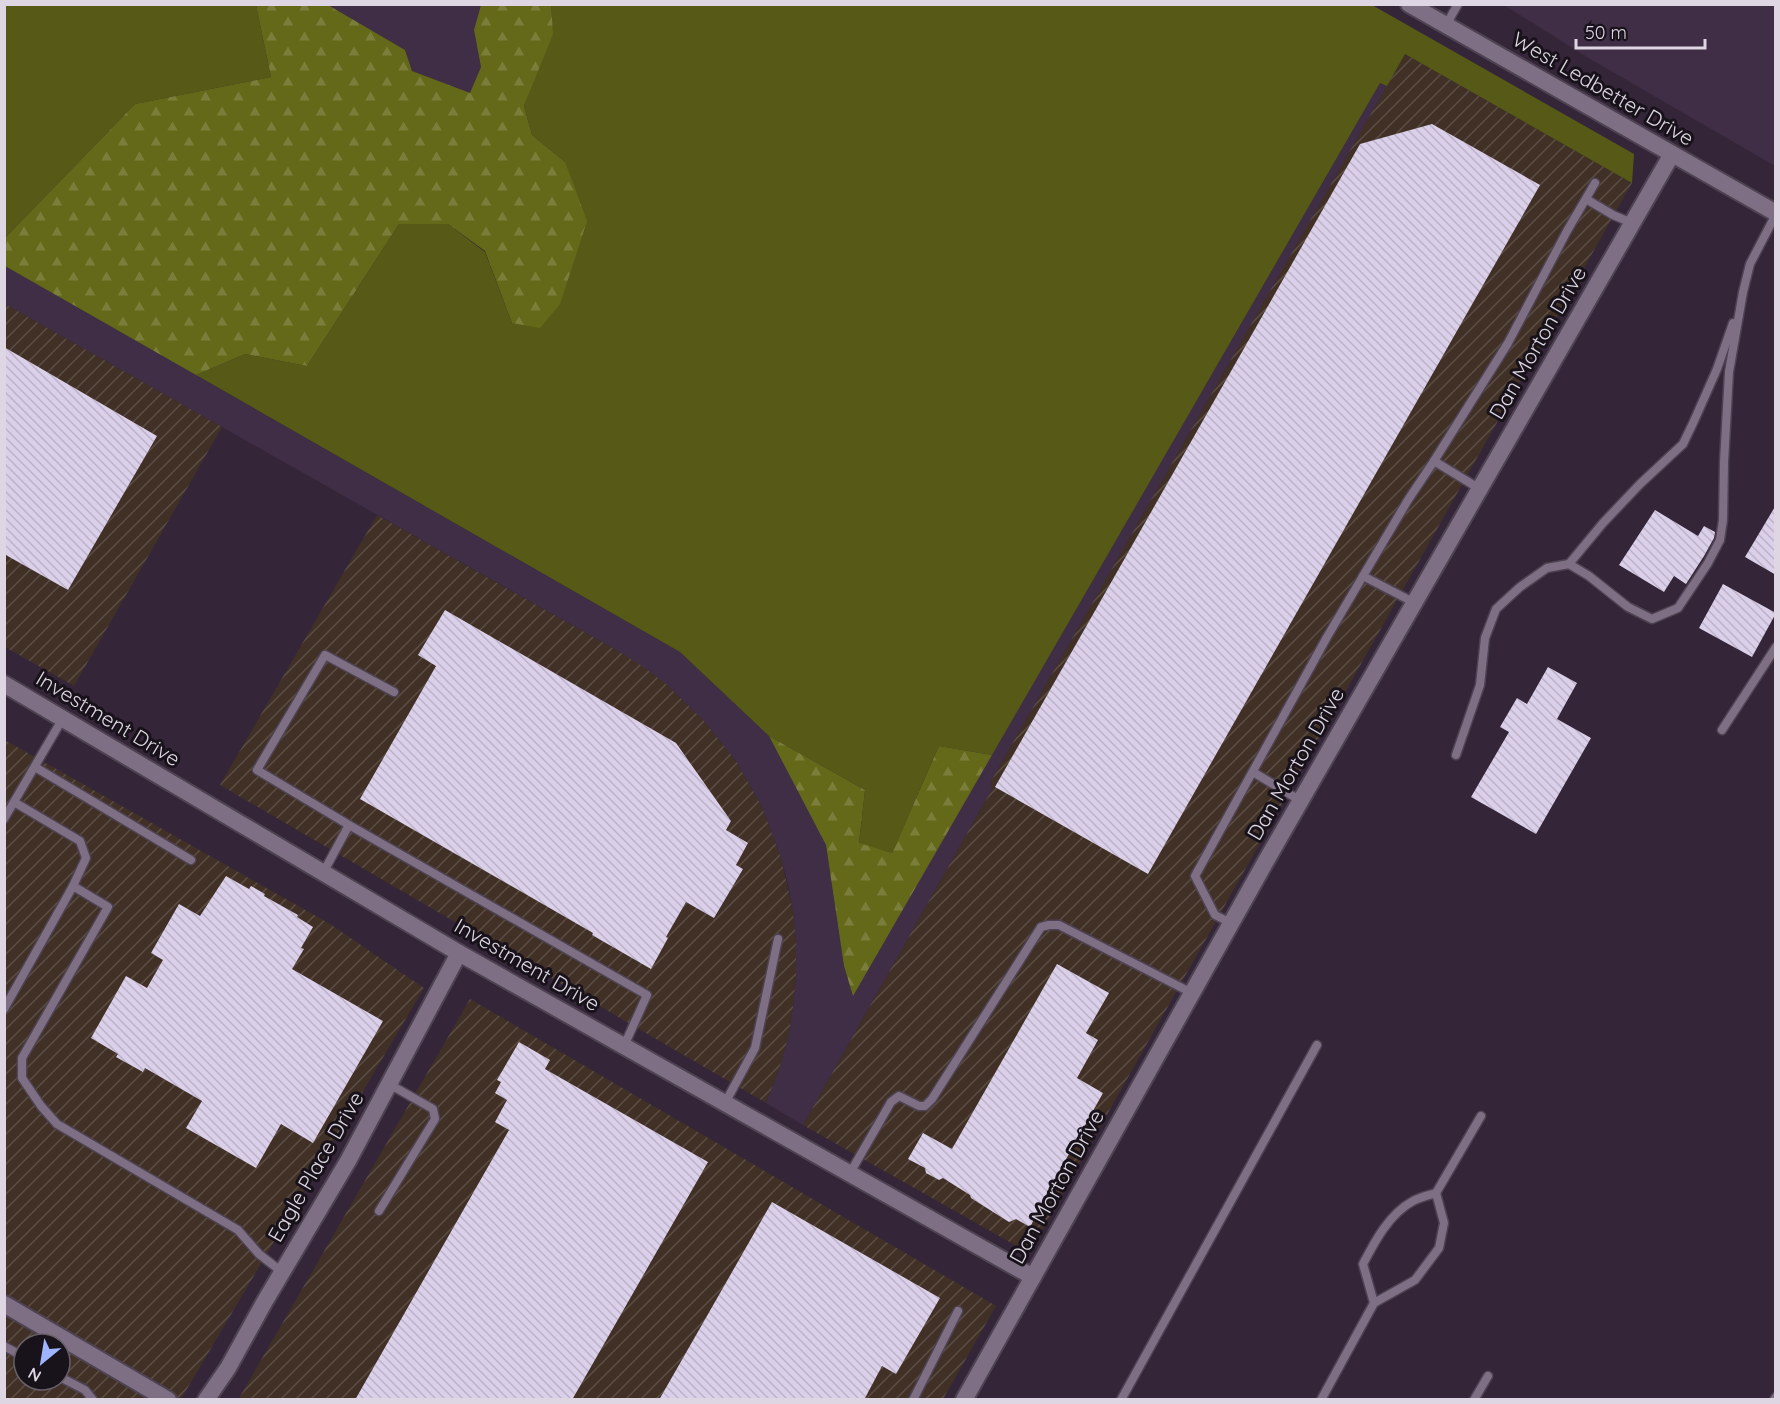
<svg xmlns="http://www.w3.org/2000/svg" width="1780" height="1404" font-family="Quicksand,sans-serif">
<defs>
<pattern id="industrial-furrows" width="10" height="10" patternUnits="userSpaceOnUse" patternTransform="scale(1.5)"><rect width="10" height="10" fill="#403025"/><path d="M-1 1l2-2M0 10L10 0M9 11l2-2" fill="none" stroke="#5b4d44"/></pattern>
<pattern id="forest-firs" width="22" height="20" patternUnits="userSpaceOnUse" patternTransform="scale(1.5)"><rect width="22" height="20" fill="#646919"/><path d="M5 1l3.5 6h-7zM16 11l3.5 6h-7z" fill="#7a7e3a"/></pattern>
<pattern id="building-back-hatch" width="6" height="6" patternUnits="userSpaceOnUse" patternTransform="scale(1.5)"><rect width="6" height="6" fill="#dbd0ea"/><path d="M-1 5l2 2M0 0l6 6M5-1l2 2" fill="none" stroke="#bdb3c9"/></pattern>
</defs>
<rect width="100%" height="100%" fill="#342638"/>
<g fill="#402e46">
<path d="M328,5h153l-7,25 7,37 -11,27 -58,-23 -7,-21z"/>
<path d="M1504,5h271v161l-183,-106z"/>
<path d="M1380,83l7,3 -396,695 1,8 -189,336 -37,-22 13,-34 9,-31 5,-31 3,-32v-32l-3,-32 -5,-27 -7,-26 -19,-51 -26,-46 -33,-41 -37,-36 -43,-30 -618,-350v-38l675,386 89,84 57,109 18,121 9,29z"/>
</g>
<g fill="url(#industrial-furrows)" fill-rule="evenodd">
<path d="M1405,54l227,129 -603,1070 -226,-128 189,-336 -1,-8z"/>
<path d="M5,304l217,123 -148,259 -69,-39z"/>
<path d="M377,515l246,139 22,14 21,16 37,36 33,41 26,46 19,51 12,53 3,32v32l-3,32 -5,31 -9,31 -13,34 -546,-318z"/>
<path d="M5,740l325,184 94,64 -243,411 -176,1zM24,1344h36v36h-36z"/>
<path d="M470,999l526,307 -53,93 -705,1z"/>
</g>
<g fill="#565a16">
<path d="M5,5h251l15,72 -136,27 -130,134z"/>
<path d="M551,5h821l262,149 -2,29 -227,-129 -18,32 -7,-3 -388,672 -53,-9 -47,107 -33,-9 6,-54 -96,-54 -89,-84 -484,-277 49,-21 62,12 92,-142h49l37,28 27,71 53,-161 -33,-27 -8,-29 28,-72z"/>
</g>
<g fill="url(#forest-firs)">
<path d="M256,5h72l77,45 7,21 58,22 11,-26 -7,-37 7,-25h70l2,29 -29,72 8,29 33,27 22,59 -27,83 -20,24 -28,-5 -27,-72 -37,-27h-49l-92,142 -62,-12 -49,21 -191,-109v-28l130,-134 136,-27z"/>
<path d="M769,736l96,54 -6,53 33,10 47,-107 53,9 -139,241 -9,-30 -18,-121z"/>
</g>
<g fill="url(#building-back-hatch)">
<path d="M1432,124l108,61 -392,689 -153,-87 365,-643z"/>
<path d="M4,347l153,89 -89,154 -64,-36z"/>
<path d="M1776,505v70l-31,-18z"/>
<path d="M1655,510l43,26 6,-10 11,6 -1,6 -10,18 -18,28 -12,-8 -10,16 -45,-27z"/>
<path d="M1723,584l53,29 -24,44 -53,-29z"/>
<path d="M445,610l231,133 55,78 -5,9 22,13 -12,22 7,4 -29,49 -28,-16 -20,35 2,1 -17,31 -59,-34 1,-2 -233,-134 76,-133 -18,-11z"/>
<path d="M1548,667l29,16 -20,36 34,19 -55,96 -65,-37 38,-65 -9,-5 17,-29 10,6z"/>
<path d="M226,876l23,13 2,-3 14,8 -1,2 34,19 -1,2 16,10 -12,21 3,1 -12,20 91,52 -70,122 -32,-19 -25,44 -70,-40 16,-27 -57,-33 -2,4 -27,-15 2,-3 -27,-16 35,-62 21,12 16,-28 -12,-7 28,-49 21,12z"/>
<path d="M1057,964l52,29 -23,40 12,7 -21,38 26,15 -62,111 1,1 -12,22 -14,-8 -7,3 -38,-24 -1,-3 -27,-17 -4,2 -13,-7 -1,-5 -17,-9 15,-26 29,16z"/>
<path d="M519,1042l31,18 -5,9 163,93 -136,238h-217l154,-270 -14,-8 12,-22 -12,-7 6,-11 -4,-2z"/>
<path d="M772,1202l168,96 -44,76 -14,-8 -18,34h-205z"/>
</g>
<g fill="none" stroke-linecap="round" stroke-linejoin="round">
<g stroke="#4e4352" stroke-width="11">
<g id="service">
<path d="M1446,25l12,-21"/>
<path d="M1586,199l27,16 19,8"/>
<path d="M1434,461l74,-118 59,-112 28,-48"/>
<path d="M1569,564l34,-41 37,-39 43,-40 11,-23 23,-52 16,-46"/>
<path d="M1363,576l45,-76 26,-39 46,28"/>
<path d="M1722,730l54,-83"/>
<path d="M1456,755l24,-70 5,-47 11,-29 24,-22 27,-19 22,-4 20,12 39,31 24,12 26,-11 30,-45 12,-23 3,-20 1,-58 5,-90 14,-80 7,-28 26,-50"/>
<path d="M35,767l156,93"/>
<path d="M1253,772l48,29"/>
<path d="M14,802l66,39 6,17 -13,28"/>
<path d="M4,819l59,-101"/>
<path d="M349,825l298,170 -23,51"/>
<path d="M323,873l26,-48 -92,-55 68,-115 69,37"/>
<path d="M1231,923l-16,-8 -20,-39 132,-239 36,-61 52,27"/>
<path d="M4,1009l69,-123 35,21 -86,151v20l19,28 16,18 181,106 21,24 23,18"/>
<path d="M725,1103l30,-55 23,-109"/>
<path d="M850,1173l41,-71 8,-6 20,10h6l7,-7 109,-172 8,-2h10l133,68"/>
<path d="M1436,1193l45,-77"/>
<path d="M379,1211l56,-92 -2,-10 -44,-25"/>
<path d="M4,1346l20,11"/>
<path d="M60,1377l25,13 8,10"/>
<path d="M913,1400l45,-89"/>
<path d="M1121,1400l196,-355"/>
<path d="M1321,1400l53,-97 41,-23 24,-32 5,-25 -8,-30c-7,2 -16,4 -23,8 -24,13 -38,40 -50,63l11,39"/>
<path d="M1474,1400l14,-24"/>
<path d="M1774,1400l2,-3"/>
</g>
</g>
<g stroke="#4e4352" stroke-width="20">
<g id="minor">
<path d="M4,1304l164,96"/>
<path d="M206,1400l22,-32 37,-67 83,-140 111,-208"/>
</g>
</g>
<g stroke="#4e4352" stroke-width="20">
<g id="tertiary">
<path d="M1409,4l367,209"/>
<path d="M4,684l455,269 574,324"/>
<path d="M964,1400l302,-539 406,-707"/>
</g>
</g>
<use href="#service" stroke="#7f6f85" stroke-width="8"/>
<use href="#minor" stroke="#7f6f85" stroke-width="16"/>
<use href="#tertiary" stroke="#7f6f85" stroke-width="16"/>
</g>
<g text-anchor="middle" stroke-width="6" stroke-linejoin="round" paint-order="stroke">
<g font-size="21" fill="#ded6e2" stroke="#18121a">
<text transform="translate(1603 89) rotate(30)" y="7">West Ledbetter Drive</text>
<text transform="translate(1538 343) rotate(-60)" y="7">Dan Morton Drive</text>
<text transform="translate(108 719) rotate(31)" y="7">Investment Drive</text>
<text transform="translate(1296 764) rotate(-60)" y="7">Dan Morton Drive</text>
<text transform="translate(527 965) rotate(30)" y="7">Investment Drive</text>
<text transform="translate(316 1167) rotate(-60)" y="7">Eagle Place Drive</text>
<text transform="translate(1057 1187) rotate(-61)" y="7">Dan Morton Drive</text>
</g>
</g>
<rect width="1780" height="1404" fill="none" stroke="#ded6e2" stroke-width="12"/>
<g transform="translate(42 1362) rotate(210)"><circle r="28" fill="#18121a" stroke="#67606a" stroke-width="1.5"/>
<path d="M0-4.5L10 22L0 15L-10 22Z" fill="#9eb4fd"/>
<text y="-9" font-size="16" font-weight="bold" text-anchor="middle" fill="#ded6e2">N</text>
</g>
<path d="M1576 39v9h129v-9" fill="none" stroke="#ded6e2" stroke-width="3"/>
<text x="1585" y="39" font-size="18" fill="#ded6e2" stroke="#18121a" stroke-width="4.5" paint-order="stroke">50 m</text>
</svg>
